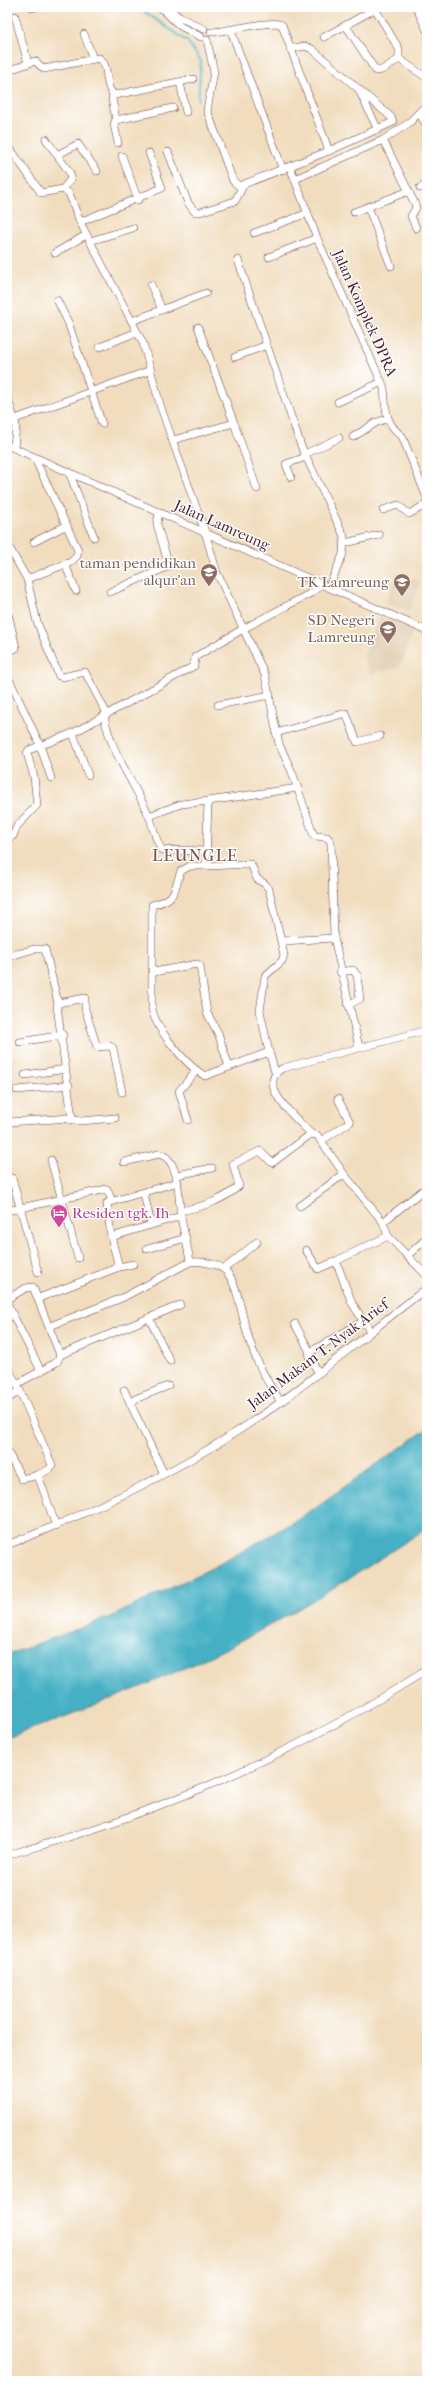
<svg xmlns="http://www.w3.org/2000/svg" width="434" height="2388" font-family="'IM FELL French Canon',serif">
<rect width="100%" height="100%" fill="#fff"/>
<filter id="ink" filterUnits="userSpaceOnUse"><feTurbulence type="fractalNoise" baseFrequency=".025" numOctaves="2"/><feDisplacementMap in="SourceGraphic" scale="8" xChannelSelector="R" yChannelSelector="G"/><feConvolveMatrix kernelMatrix="1 2 1 2 8 2 1 2 1" color-interpolation-filters="sRGB"/></filter>
<filter id="wash" filterUnits="userSpaceOnUse"><feTurbulence type="fractalNoise" baseFrequency=".012" numOctaves="4" result="noise"/><feDisplacementMap in="SourceGraphic" scale="16" xChannelSelector="R" yChannelSelector="G"/><feGaussianBlur stdDeviation="0.9" result="paint"/><feColorMatrix in="noise" values="0 0 0 0 0 0 0 0 0 0 0 0 0 0 0 0 0 1.4 0 .05"/><feComposite in="paint" operator="in"/></filter>
<g filter="url(#wash)">
<rect width="100%" height="100%" fill="#f1ddbe"/>
<g fill="#e1cdb1">
<path d="M397,573l20,6 4,3 -12,30 -23,-9z"/>
<path d="M379,616l35,13 -14,38 -30,7 -7,-16z"/>
</g>
<path fill="#45b0c4" stroke="#486878" d="M427,1429v99c-66,43 -132,86 -202,121 -71,35 -144,62 -218,89v-83l103,-38 106,-51 78,-44z"/>
<g fill="none" stroke-linecap="round" stroke-linejoin="round">
<path stroke="#45b0c4" stroke-width="2" d="M138,7l50,35 13,19 -3,39"/>
</g>
</g>
<g filter="url(#ink)">
<g fill="none" stroke-linecap="round" stroke-linejoin="round">
<g stroke="#633c41" stroke-width="8">
<g id="minor">
<path d="M33,7v1"/>
<path d="M160,7l20,19 21,11"/>
<path d="M168,7l11,10 25,12"/>
<path d="M374,7l25,42v10"/>
<path d="M416,7l11,23"/>
<path d="M15,16l13,47"/>
<path d="M346,26l30,45 6,-1 17,-11 28,19"/>
<path d="M231,31l52,139"/>
<path d="M211,32c13,0 64,-13 71,-7l47,126"/>
<path d="M84,34l9,25"/>
<path d="M324,37l51,-28"/>
<path d="M207,40l7,32 -7,38 26,71 6,5 90,-35 64,-29 -2,-5 -79,-68 -7,-3 -15,3"/>
<path d="M7,71l28,-10 9,8 55,-11c12,7 4,31 16,37l78,-16"/>
<path d="M180,82l6,30"/>
<path d="M359,90l19,40"/>
<path d="M113,95l-1,4 4,21"/>
<path d="M419,113l8,13"/>
<path d="M46,139l11,16"/>
<path d="M383,140l32,64 1,4 -5,8 5,12"/>
<path d="M118,143l-4,-19 2,-4 57,-12"/>
<path d="M7,144l34,49 22,-4 6,4 11,29 63,121 18,65 44,124 12,41 48,102 14,69 13,28 22,64 13,1 4,5 3,96 25,109"/>
<path d="M168,152l20,51 7,9h5l35,-11 8,-15"/>
<path d="M122,156l16,44"/>
<path d="M290,167l27,71 67,150c2,20 0,35 18,48l25,62"/>
<path d="M295,179l88,-39 26,-17 18,-19"/>
<path d="M420,188l7,-4"/>
<path d="M63,189l8,-10 -1,-6 -13,-18 21,-11 19,27"/>
<path d="M368,207l23,59"/>
<path d="M354,212l55,-21"/>
<path d="M80,222l82,-34 -13,-35"/>
<path d="M254,233l54,-20"/>
<path d="M90,241l43,-13"/>
<path d="M55,253l31,-18"/>
<path d="M269,257l48,-19"/>
<path d="M238,260l63,186 43,90 -1,18 -14,33"/>
<path d="M151,285l11,25"/>
<path d="M57,300l11,22 34,102"/>
<path d="M132,321l74,-28"/>
<path d="M100,347l37,-15"/>
<path d="M235,357l32,-12"/>
<path d="M7,396l9,29 -2,23"/>
<path d="M338,402l44,-20"/>
<path d="M15,419l136,-49"/>
<path d="M234,423l23,66"/>
<path d="M353,437l24,-15 10,-3"/>
<path d="M173,440l61,-17 -36,-96"/>
<path d="M7,445l420,186"/>
<path d="M305,454l34,-16"/>
<path d="M69,472l25,65"/>
<path d="M291,477l-5,-13 20,-7"/>
<path d="M383,510l15,-5 11,9 18,-10"/>
<path d="M34,542l33,-17"/>
<path d="M345,543l34,-8"/>
<path d="M10,549l17,30 44,-17 6,-6 1,-6 -44,-93"/>
<path d="M65,564l11,27"/>
<path d="M27,579l10,43 22,54 3,1 23,-5 22,42"/>
<path d="M110,592l59,-26 -12,-42 2,-12"/>
<path d="M7,652l9,-4 -7,-31"/>
<path d="M7,667v2"/>
<path d="M10,681l30,64 11,33"/>
<path d="M218,705l52,-10"/>
<path d="M104,716c8,39 29,64 45,100 5,11 6,25 13,34l44,1"/>
<path d="M73,733l15,42"/>
<path d="M276,733l70,-20 11,29 23,-6"/>
<path d="M149,816l32,-12 27,-3"/>
<path d="M7,838l6,-2 4,-10 20,-21 -3,-28 -7,-24 2,-3 44,-17 121,-67 1,-9 48,-28 68,-36 11,-9"/>
<path d="M206,866l45,-2 6,15 8,5 4,5 15,66 -2,6 -17,15 -5,35 9,41 6,20"/>
<path d="M282,941l52,-3"/>
<path d="M7,957l27,-8h11l13,54"/>
<path d="M154,972l43,-8 3,2 7,47 11,20 11,34"/>
<path d="M340,972l13,-2 4,5 3,24 -12,6"/>
<path d="M427,1030l-144,38c-30,16 15,51 28,66l6,1 27,39 39,48 5,14 39,40"/>
<path d="M20,1042l43,-7"/>
<path d="M269,1052l-64,24c-18,-10 -49,-46 -53,-67v-104c25,-6 21,-13 29,-34l9,-5h16l2,-65 90,-13"/>
<path d="M25,1075l41,-6"/>
<path d="M17,1090l52,-5"/>
<path d="M67,1119l14,2 34,-3"/>
<path d="M188,1120l-9,-29 17,-20"/>
<path d="M7,1122l65,-4 -15,-112 1,-3 27,-5v11l12,38 13,-1 3,2 9,44"/>
<path d="M321,1141l29,-19 -12,-23"/>
<path d="M51,1160l27,98"/>
<path d="M124,1162l35,-8c22,5 19,45 22,62 2,15 7,30 9,46"/>
<path d="M177,1175l35,-7"/>
<path d="M12,1178l26,94"/>
<path d="M144,1194l7,30"/>
<path d="M300,1206l44,-32"/>
<path d="M7,1211l100,-22 5,12"/>
<path d="M180,1211c22,-4 42,-10 59,-25l-6,-22 27,-13 12,12 39,-29"/>
<path d="M383,1222l44,-35"/>
<path d="M111,1237l70,-21"/>
<path d="M147,1249l39,-11"/>
<path d="M306,1250l12,19 18,-8"/>
<path d="M407,1256l20,-18"/>
<path d="M119,1267l14,-3"/>
<path d="M224,1269l33,-27"/>
<path d="M39,1298l80,-31 -8,-30 -4,-34 71,-21"/>
<path d="M7,1299l19,-11 7,-1 27,68 120,-50"/>
<path d="M7,1303l34,68"/>
<path d="M150,1320l20,41"/>
<path d="M295,1324l15,28 -1,5 10,16"/>
<path d="M50,1326l72,-28 68,-36c10,-1 27,1 35,8 13,12 17,49 23,66 7,23 19,47 33,66"/>
<path d="M370,1331l-18,-28 -16,-42 52,-25"/>
<path d="M310,1352l52,-30"/>
<path d="M7,1366l10,19"/>
<path d="M124,1390l7,15"/>
<path d="M7,1399l13,-8"/>
<path d="M7,1451l15,28 16,-4 18,51"/>
<path d="M164,1474l-33,-69 4,-6 33,-13"/>
<path d="M38,1475l12,-6 2,-4 -35,-81 40,-22 3,-7"/>
<path d="M7,1545c96,-37 191,-83 275,-144 49,-36 96,-76 145,-113"/>
<path d="M7,1855c149,-40 290,-102 420,-185"/>
</g>
</g>
<use href="#minor" stroke="#fff" stroke-width="7"/>
</g>
</g>
<defs>
<g id="school-pin" transform="scale(0.9)"><path d="M0 17L-7.5 6A9.5 9.5 0 1 1 7.5 6Z" fill="#8d6e63" stroke="#fff"/><path d="M0-5L7-2L0 1L-7-2ZM-4 1L0 2.5L4 1V4Q0 6-4 4Z" fill="#fff"/></g>
<g id="hotel-pin" transform="scale(0.9)"><path d="M0 17L-7.5 6A9.5 9.5 0 1 1 7.5 6Z" fill="#d1479c" stroke="#fff"/><path d="M-6-4.5h1.5V1H6V5H4.5V3h-9V5H-6ZM-4 0a1.8 1.8 0 1 1 3.6 0ZM.5 0V-2.5h3Q6-2.5 6 0Z" fill="#fff"/></g>
</defs>
<g fill-rule="evenodd">
<use href="#school-pin" x="209" y="572"/>
<use href="#school-pin" x="402" y="582"/>
<use href="#school-pin" x="388" y="629"/>
<use href="#hotel-pin" x="59" y="1213"/>
</g>
<g text-anchor="middle" stroke-width="3" stroke-linejoin="round" paint-order="stroke">
<g font-size="15" fill="#4a1f2b" stroke="#fff">
<text transform="translate(365 313) rotate(66)" y="5">Jalan Komplek DPRA</text>
<text transform="translate(222 525) rotate(24)" y="5">Jalan Lamreung</text>
<text transform="translate(318 1354) rotate(-37)" y="5">Jalan Makam T. Nyak Arief</text>
</g>
<g font-size="15" fill="#785e54" stroke="#fff" text-anchor="end">
<text x="196" y="568">taman pendidikan<tspan x="196" dy="17">alqur'an</tspan></text>
<text x="389" y="587">TK Lamreung</text>
<text x="375" y="625">SD Negeri<tspan x="375" dy="17">Lamreung</tspan></text>
</g>
<g font-size="15" fill="#b23c85" stroke="#fff" text-anchor="start">
<text x="72" y="1218">Residen tgk. Ih</text>
</g>
<g font-size="17" letter-spacing="1" fill="#7f514f" stroke="#fff">
<text x="195" y="861">LEUNGLE</text>
</g>
</g>
<rect width="434" height="2388" fill="none" stroke="#fff" stroke-width="24"/>
</svg>
